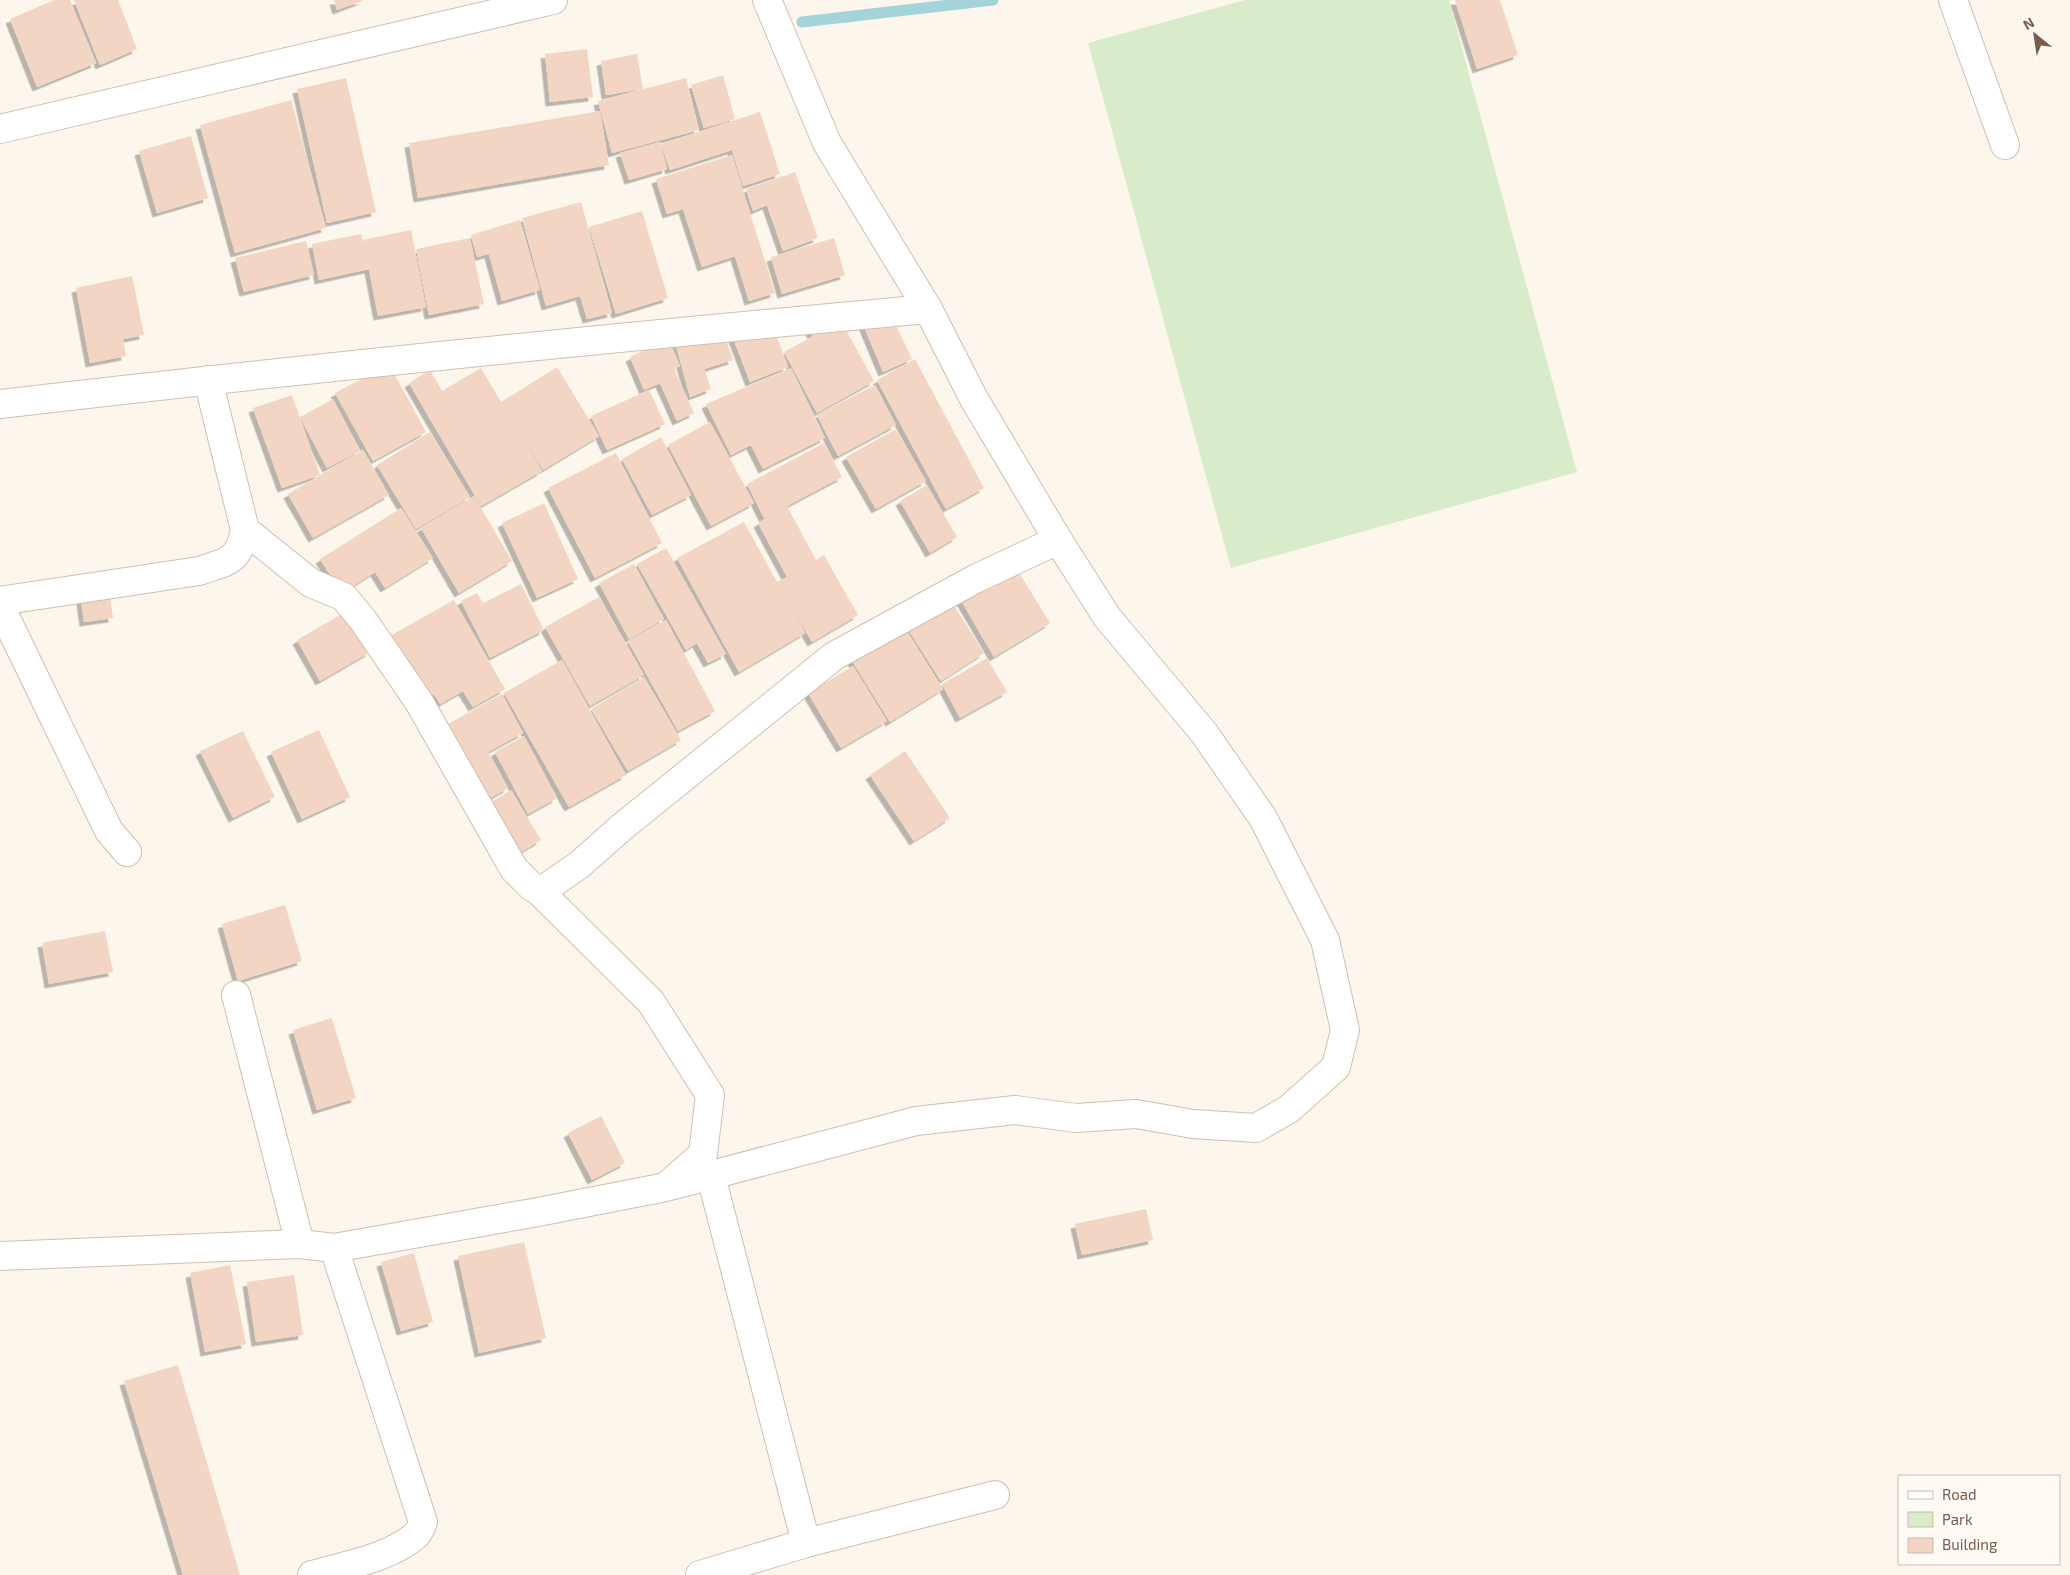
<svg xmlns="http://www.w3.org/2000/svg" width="2070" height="1575" font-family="'Exo 2',sans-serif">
<defs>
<filter id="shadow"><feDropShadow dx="-4.5" dy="4.5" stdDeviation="0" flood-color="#0004"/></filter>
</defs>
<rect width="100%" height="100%" fill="#fdf6ec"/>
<path fill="#d8ecc9" d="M1245,0h204l128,472 -346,96 -143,-525z"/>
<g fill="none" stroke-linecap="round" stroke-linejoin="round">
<path stroke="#a5d3da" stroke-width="11" d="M802,22l191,-22"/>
</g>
<g fill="#f3d5c3" filter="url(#shadow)">
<path d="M54,0h16l26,63 -59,24 -27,-68z"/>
<path d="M74,0h44l19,49 -37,16z"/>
<path d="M334,0h30l-27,10z"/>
<path d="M1455,0h45l18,55 -41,14z"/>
<path d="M587,49l6,48 -43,5 -5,-48z"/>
<path d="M637,54l6,35 -37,6 -5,-34z"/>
<path d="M723,75l12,44 -31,9 -13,-43z"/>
<path d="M346,78l30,134 -49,11 -30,-134z"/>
<path d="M686,78l13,52 -87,23 -14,-52z"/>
<path d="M291,100l35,128 -91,25 -35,-128z"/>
<path d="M600,111l9,54 -191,33 -9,-55z"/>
<path d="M760,112l20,62 -37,12 -11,-36 -62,20 -9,-26z"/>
<path d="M191,136l17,62 -51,15 -18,-62z"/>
<path d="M660,142l7,27 -38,11 -9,-27z"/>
<path d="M732,155l43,138 -26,8 -14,-45 -33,11 -19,-58 -16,5 -11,-35z"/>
<path d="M795,172l23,66 -35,13 -16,-46 -14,6 -7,-22z"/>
<path d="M581,202l31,111 -25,6 -7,-23 -34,10 -24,-88z"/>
<path d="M642,211l26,87 -52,16 -27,-87z"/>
<path d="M520,220l20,70 -38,11 -13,-47 -12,3 -6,-22z"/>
<path d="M411,230l15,77 -48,9 -9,-47 -50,11 -7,-36 49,-10 4,17 -2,-11z"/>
<path d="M470,238l14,66 -55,11 -13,-66z"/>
<path d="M834,238l11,37 -63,19 -11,-37z"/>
<path d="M306,241l8,34 -70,17 -9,-34z"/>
<path d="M132,276l12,59 -21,4 3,17 -36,7 -14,-75z"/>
<path d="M890,312l22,47 -29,13 -23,-55z"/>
<path d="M839,317l35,64 -57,32 -33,-61 29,-16 -4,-7z"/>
<path d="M772,324l16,43 -38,15 -20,-52z"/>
<path d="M722,329l11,31 -29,9 7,20 -21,8 -16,-59z"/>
<path d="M668,339l12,27 -6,3 20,44 -17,8 -17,-38 -16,7 -14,-33z"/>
<path d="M915,359l69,129 -38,21 -69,-129z"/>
<path d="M389,364l37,68 -53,29 -38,-68z"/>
<path d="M557,367l42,69 -56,34 -31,-51 30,52 -61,35 -72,-123 21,-13 12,21 39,-23 20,34z"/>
<path d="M791,368l34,70 -62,31 -12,-24 -20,10 -25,-51z"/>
<path d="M875,385l21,40 -58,31 -21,-41z"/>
<path d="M649,390l16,34 -58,26 -16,-34z"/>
<path d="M292,395l28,80 -38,13 -29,-80z"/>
<path d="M333,399l27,52 -33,17 -27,-51z"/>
<path d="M710,422l44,81 -43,23 -43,-81z"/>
<path d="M896,429l30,52 -50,28 -30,-52z"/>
<path d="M430,432l40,65 -54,32 -39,-64z"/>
<path d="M661,437l30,58 -39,20 -30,-56z"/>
<path d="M824,443l18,34 -55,29 29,54 8,-5 34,60 -46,27 -21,-36 14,27 -66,39 -62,-114 67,-36 33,60 10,-5 -29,-54 13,-8 -7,3 -17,-34z"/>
<path d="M363,450l26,45 -76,43 -25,-44z"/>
<path d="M616,453l46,90 -67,35 -47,-90z"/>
<path d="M927,485l30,52 -27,16 -30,-52z"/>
<path d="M474,496l38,65 -53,32 -38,-65z"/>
<path d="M544,503l34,76 -41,19 -35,-75z"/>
<path d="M401,508l32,50 -48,30 -10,-16 -33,21 -22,-34z"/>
<path d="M666,548l60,106 -18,9 -11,-20 -11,7 -49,-86z"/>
<path d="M1013,563l37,60 -56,34 -36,-62z"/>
<path d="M634,564l30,55 -35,20 -30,-56z"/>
<path d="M521,584l23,46 -54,28 -29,-57 16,-8 6,10z"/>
<path d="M109,588l4,30 -29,4 -4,-29z"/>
<path d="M948,596l36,57 -43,28 -37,-58z"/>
<path d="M599,597l45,78 -54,31 -45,-79z"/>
<path d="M454,600l51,89 -32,18 -10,-16 -23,13 -6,-10 -13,7 -35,-63z"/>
<path d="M347,611l23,41 -50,29 -23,-41z"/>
<path d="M666,620l49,91 -37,20 -50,-90z"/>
<path d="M902,623l41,66 -53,33 -41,-66z"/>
<path d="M987,658l20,34 -47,26 -18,-34z"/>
<path d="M562,660l64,115 -57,32 -65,-114z"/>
<path d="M853,666l34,55 -46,27 -33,-55z"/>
<path d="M644,677l37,63 -53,31 -37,-62z"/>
<path d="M502,694l21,39 -35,19 20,36 -28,16 -41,-75z"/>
<path d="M319,730l31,67 -48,22 -31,-67z"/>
<path d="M243,731l32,66 -42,21 -33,-67z"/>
<path d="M524,736l33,62 -29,16 -33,-62z"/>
<path d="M905,751l45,67 -36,23 -44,-66z"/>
<path d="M511,790l30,50 -30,18 -29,-50z"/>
<path d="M285,905l17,56 -64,20 -16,-57z"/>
<path d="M105,931l8,41 -64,12 -7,-41z"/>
<path d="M332,1018l24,80 -39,12 -24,-80z"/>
<path d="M601,1116l24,47 -33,17 -24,-47z"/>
<path d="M1146,1209l7,31 -71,15 -7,-31z"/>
<path d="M524,1242l22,96 -67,15 -21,-97z"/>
<path d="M414,1253l19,69 -32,9 -20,-69z"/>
<path d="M230,1265l16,79 -41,8 -15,-79z"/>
<path d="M294,1275l9,60 -47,7 -9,-60z"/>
<path d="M178,1365l62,210h-57l-59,-194z"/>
</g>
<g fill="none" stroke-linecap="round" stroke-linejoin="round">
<g stroke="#d1beb0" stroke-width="30">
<g id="minor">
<path d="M1953,0l52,145"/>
<path d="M0,129l553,-129"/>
<path d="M0,404c309,-36 618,-67 928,-95"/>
<path d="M245,530l66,53 33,14 19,23 56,82 95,167 17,17 9,6"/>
<path d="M0,601l199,-30c29,-10 39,-8 46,-41l-37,-150"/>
<path d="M0,606l109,225 18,21"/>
<path d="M236,995l64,249"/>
<path d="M711,1176l95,367 189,-48"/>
<path d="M669,1184l34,-30 7,-59 -59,-93 -111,-110 39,-27 43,-38 212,-171 141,-77 83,-39"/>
<path d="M0,1256l300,-12 34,4 204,-36 128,-25 250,-66 99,-11 61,8 60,-4 57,10 63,4 33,-19 47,-42 9,-37 -20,-90 -62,-122 -59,-85 -97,-116 -49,-77 -84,-141 -46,-90 -101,-166 -60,-143"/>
<path d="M312,1575c34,-10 75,-16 103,-39 4,-3 6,-9 8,-14l-89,-274"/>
<path d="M700,1575l106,-32"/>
</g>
</g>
<use href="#minor" stroke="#fff" stroke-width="28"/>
</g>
<rect x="1898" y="1475" width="162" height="90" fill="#fffaf3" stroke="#cabbb1"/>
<rect x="1908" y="1491" width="25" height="8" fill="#ffffff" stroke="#cabbb1"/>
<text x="1942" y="1500" font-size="15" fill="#7a5c4d">Road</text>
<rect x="1908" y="1512" width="25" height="15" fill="#d8ecc9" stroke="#cabbb1"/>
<text x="1942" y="1525" font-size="15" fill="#7a5c4d">Park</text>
<rect x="1908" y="1538" width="25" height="15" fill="#f3d5c3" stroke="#cabbb1"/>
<text x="1942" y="1550" font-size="15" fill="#7a5c4d">Building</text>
<g transform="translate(2035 35) rotate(330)" stroke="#fffaf3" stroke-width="4" paint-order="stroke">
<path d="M0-4L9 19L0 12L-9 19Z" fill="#7a5c4d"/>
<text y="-8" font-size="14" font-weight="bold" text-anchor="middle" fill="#7a5c4d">N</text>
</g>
</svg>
